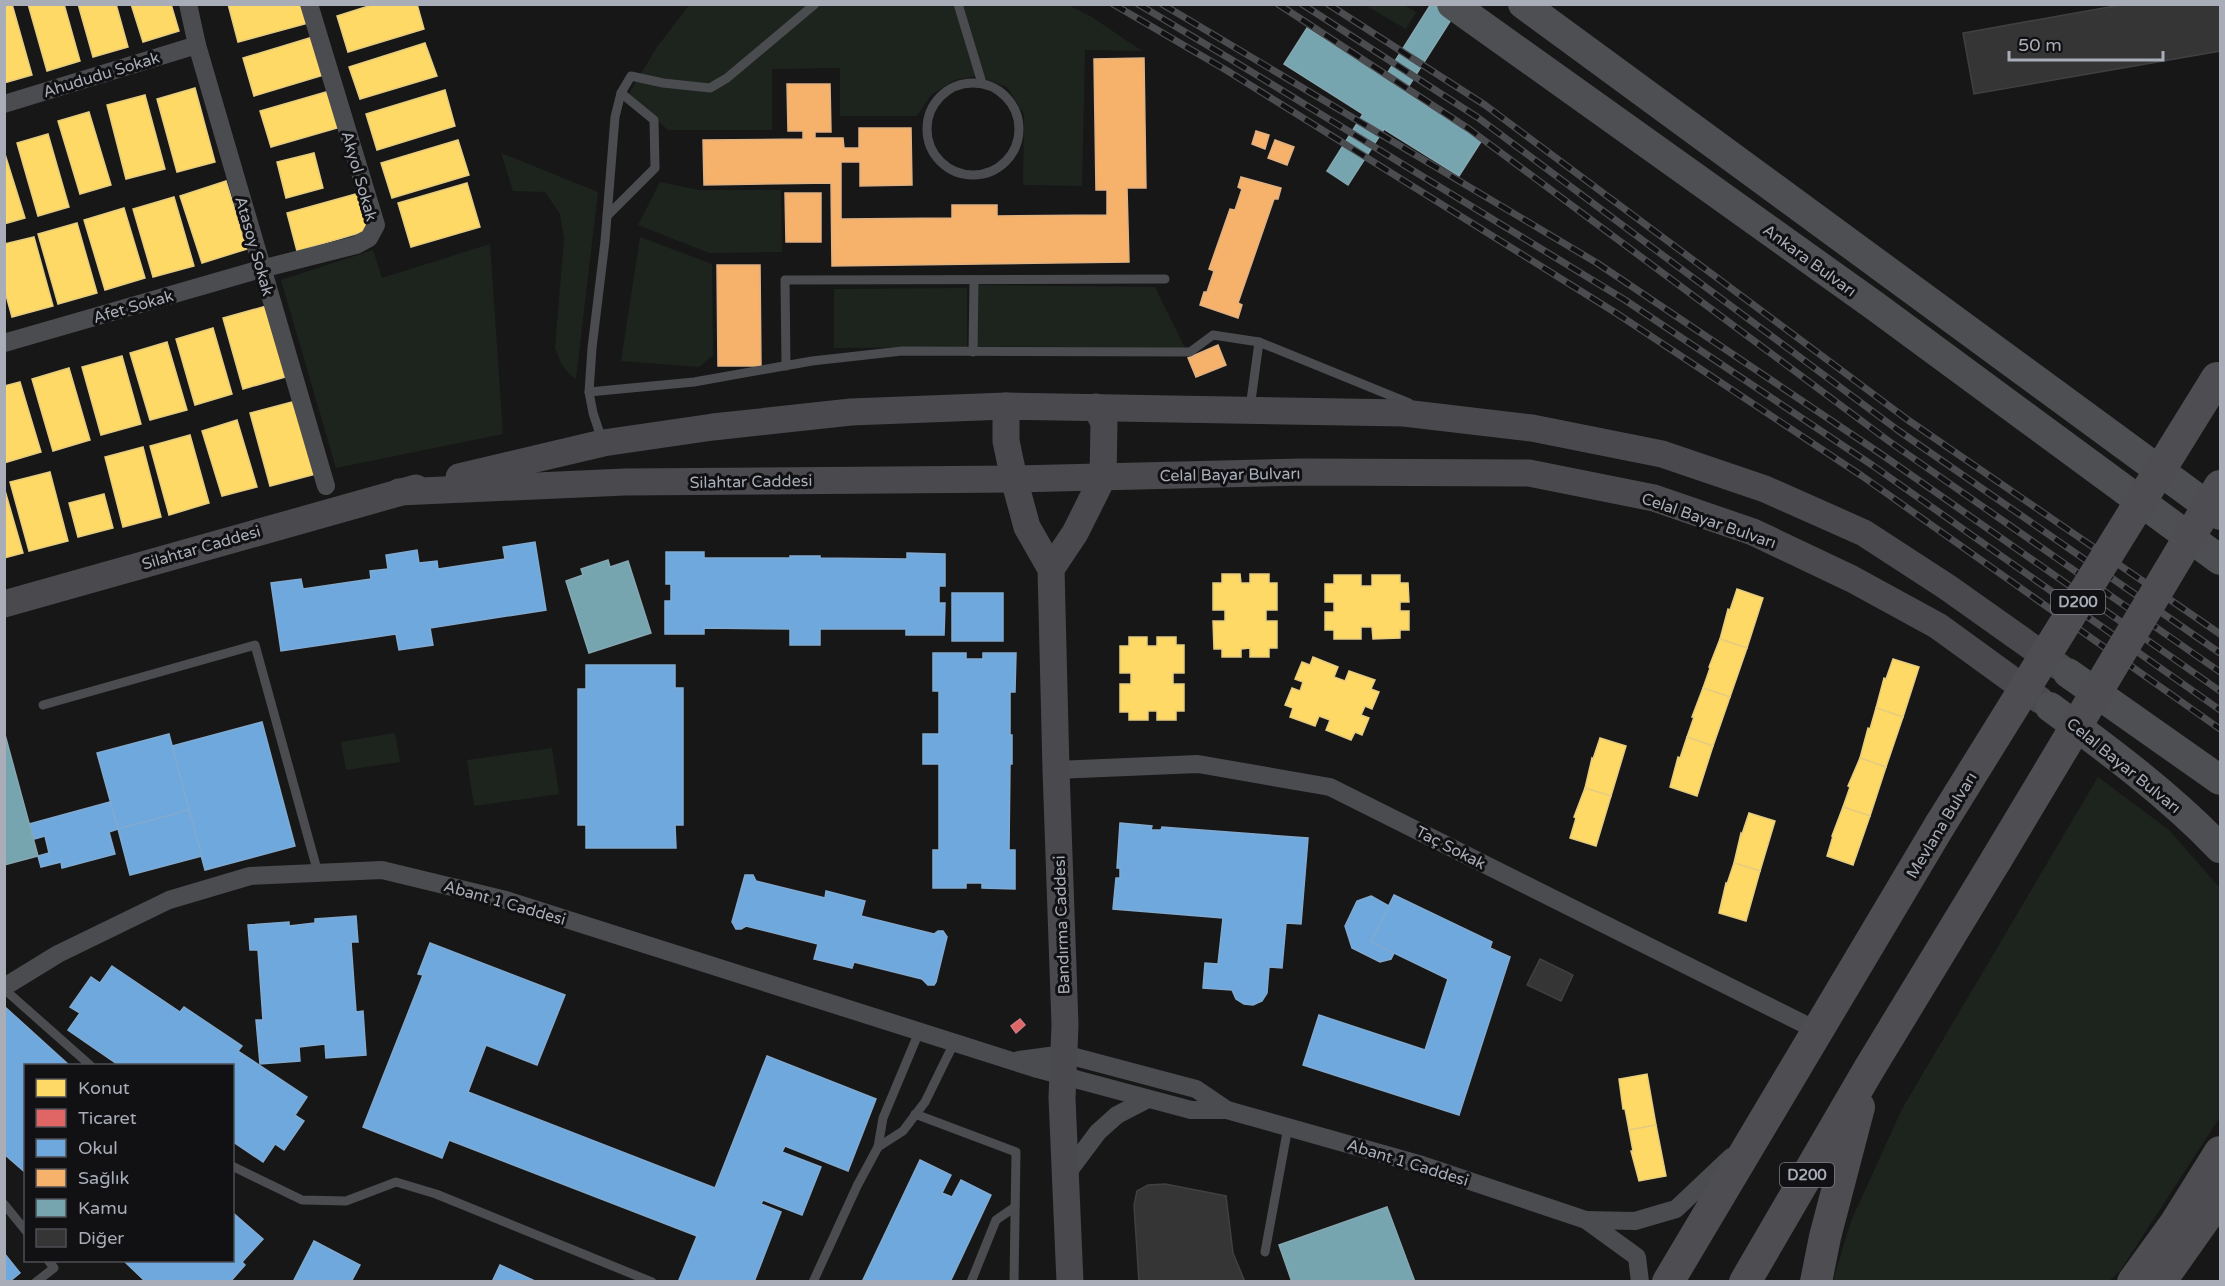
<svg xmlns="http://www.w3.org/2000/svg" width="2225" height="1286" font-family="'Varela Round',sans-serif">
<rect width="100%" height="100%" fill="#171717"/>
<g fill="#1d241e">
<path d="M689,5h379l24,12 50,34 -57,-1 -3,136 -59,-1 1,-71 -17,-27 -30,-11 -22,4 -24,15 -14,21h-77v-48l-68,1v61h-104l-40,-35 29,-48z"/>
<path d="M1365,5h39l12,7 -10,17z"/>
<path d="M501,153l97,39 -22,187c-12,-7 -16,-18 -21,-31l9,-109 -4,-25 -15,-22 -32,-1z"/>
<path d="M660,182l39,8h82l1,62 -73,1 -71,-28z"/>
<path d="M640,237l72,27 1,91 -14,12 -78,-6z"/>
<path d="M490,244l13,190 -167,34 -55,-188 92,-30 9,28z"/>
<path d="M977,285l178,2 30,61 -209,-2z"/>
<path d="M967,288v59l-133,1v-59z"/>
<path d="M395,733l5,29 -54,8 -5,-28z"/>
<path d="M552,748l7,46 -85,12 -7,-46z"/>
<path d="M2098,777l71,53 51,58v229l-100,154 -11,10h-276l18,-60 51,-112z"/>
</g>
<g fill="#ffd966" stroke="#e5cc7f" stroke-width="1.5">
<path d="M4,4h8l20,71 -28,8z"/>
<path d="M28,4h36l16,57 -33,10z"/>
<path d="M78,4h38l12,43 -35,10z"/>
<path d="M131,4h40l8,27 -36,11z"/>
<path d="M228,4h79l5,18 -74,20z"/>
<path d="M375,4h42l7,25 -76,23 -11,-36z"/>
<path d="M316,36l11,38 -73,22 -11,-38z"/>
<path d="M425,43l12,33 -77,23 -11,-32z"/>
<path d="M195,88l20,74 -38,10 -20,-73z"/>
<path d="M333,90l11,36 -73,21 -11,-36z"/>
<path d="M445,90l10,36 -78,24 -11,-36z"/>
<path d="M145,95l20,74 -39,10 -19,-74z"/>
<path d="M89,112l22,73 -31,9 -22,-73z"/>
<path d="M48,134l21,73 -31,9 -21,-73z"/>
<path d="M458,140l11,35 -77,23 -11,-35z"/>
<path d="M4,151l21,67 -21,6z"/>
<path d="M314,153l9,35 -37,10 -9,-36z"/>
<path d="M226,181l21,68 -45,14 -22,-67z"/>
<path d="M467,183l13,44 -69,20 -13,-44z"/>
<path d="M363,192l10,37 -76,22 -10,-38z"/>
<path d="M174,197l20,69 -41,11 -20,-68z"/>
<path d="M124,208l21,70 -40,12 -21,-70z"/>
<path d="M77,223l20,70 -39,11 -20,-70z"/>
<path d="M34,237l19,69 -41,11 -8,-29v-44z"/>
<path d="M270,305l19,71 -46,13 -20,-71z"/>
<path d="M213,328l19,66 -37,11 -19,-66z"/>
<path d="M167,342l20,68 -37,10 -20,-67z"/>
<path d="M122,356l19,68 -40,11 -19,-68z"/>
<path d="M69,368l21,72 -37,11 -21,-72z"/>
<path d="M20,382l21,70 -37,11v-77z"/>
<path d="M296,401l20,73 -46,12 -20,-73z"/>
<path d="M237,420l20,67 -35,9 -20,-65z"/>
<path d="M190,435l19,68 -40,12 -19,-69z"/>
<path d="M143,447l18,70 -38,10 -18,-70z"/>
<path d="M50,472l18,69 -39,10 -19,-69z"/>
<path d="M4,487l19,66 -19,5z"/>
<path d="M104,494l9,34 -35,9 -9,-34z"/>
<path d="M1222,574h18l1,9h9v-9h19v9h8v27h-11v11h11v27h-8v9h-19v-9l-9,1v8h-19v-8h-8l-1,-28h12v-11h-12v-27h9z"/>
<path d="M1334,575h27v11h11v-11h28v8h8l1,19h-9v9h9v19h-9v8l-27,1 -1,-12h-11v12h-27v-9h-9v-18h9v-10h-9v-18h9z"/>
<path d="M1737,589l26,9 -16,50 -27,-9 8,-30 2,1z"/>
<path d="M1129,637h18v9h10v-9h19v8h8v28h-11v11h11v27h-8v9h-19v-9h-9v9h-19v-8h-9v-28h11v-11h-11v-27h9z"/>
<path d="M1720,639l27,9 -17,49 -27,-9 7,-20 -1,-1z"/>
<path d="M1313,657l25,10 -4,10 11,4 4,-10 26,9 -4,9 8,3 -7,17 -7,-3 -4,9 8,3 -7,17 -7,-3 -4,8 -25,-10 4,-10 -11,-4 -4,10 -25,-9 3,-9 -8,-3 7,-17 8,3 3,-9 -8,-3 7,-17 8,3z"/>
<path d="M1893,659l26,8 -16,50 -27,-9 8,-30 2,1z"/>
<path d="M1703,688l27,9 -17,49 -26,-9 7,-20h-2z"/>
<path d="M1876,708l27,9 -17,50 -26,-9 8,-30 2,1z"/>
<path d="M1687,737l26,9 -16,50 -27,-9 8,-30 2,1z"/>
<path d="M1600,738l26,8 -15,50 -26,-8 7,-30 1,1z"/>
<path d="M1860,758l26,9 -16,49 -27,-9 7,-20 -2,-1z"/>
<path d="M1585,788l26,8 -15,50 -26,-8 6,-20 -2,-1z"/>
<path d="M1843,807l27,9 -17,49 -26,-9 6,-20h-1z"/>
<path d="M1749,813l26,8 -15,50 -26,-8 7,-30 1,1z"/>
<path d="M1734,863l26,8 -14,50 -27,-8 7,-30 1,1z"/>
<path d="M1647,1074l9,51 -27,5 -4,-21h-2l-4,-30z"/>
<path d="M1656,1125l10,51 -27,5 -8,-30h2l-4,-21z"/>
</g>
<path fill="#e06666" stroke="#cf7b7f" stroke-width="1.5" d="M1020,1019l5,6 -9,8 -5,-7z"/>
<g fill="#6fa8dc" stroke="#80aad1" stroke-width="1.5">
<path d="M535,542l11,68 -116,18 3,17 -34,5 -3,-16 -115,17 -10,-68 30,-4 2,10 68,-10 -1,-8 18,-2 -2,-14 31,-5 2,13 18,-2 1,8 67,-10 -2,-12z"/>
<path d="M666,552h38v6h86v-2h30v2l87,1v-6l38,1v32h-6v17h6l-1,32h-38v-6h-86v16h-30v-16l-86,-1v6h-39v-33h6v-17h-5z"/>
<rect x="952" y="593" width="51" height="48"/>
<path d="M933,653h33v6h17v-6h33l-1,39h-5v43h2v29h-2l-1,86h6v39l-33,-1v-5h-16v5h-33v-38h6v-86h-16v-30h16v-43h-6z"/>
<path d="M586,665h89v23h8v137h-8l1,23h-90v-23h-8v-136h8z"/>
<path d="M262,722l33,124 -90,24 -33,-124z"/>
<path d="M169,734l20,76 -71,19 -21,-76z"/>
<path d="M110,802l8,27 -9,3 6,22 -53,14 -1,-6 -20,5 -3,-11 11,-3 -4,-17 -11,3 -5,-15z"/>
<path d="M189,810l13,46 -72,19 -12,-46z"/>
<path d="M1120,823l32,3 -1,4h10l1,-3 146,11 -7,86 -15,-1 -4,45 -13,-1 -2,26 -5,8 -9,4 -9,-1 -8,-5 -4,-9 -29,-2 2,-25 13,1 5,-46 -110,-9 3,-31h4v-10h-3z"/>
<path d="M745,875h8l3,6 69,17 1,-7 39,10 -4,15 73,18 4,-3h5l4,6 -11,45 -2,3h-6l-6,-6 -68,-17 -2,6 -38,-9 4,-15 -72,-18 -5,3h-5l-4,-7z"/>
<path d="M1394,895l98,47 -2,6 20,9 -51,158 -156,-50 16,-50 106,35 23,-71 -77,-37z"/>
<path d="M1371,896l18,10 -18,36 23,11 -3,6 -11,3 -28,-14 -7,-22 12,-25z"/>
<path d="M356,916l2,26h-7l5,70 7,-1 3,44 -40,3 -1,-14 -26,3 1,14 -40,3 -4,-44h7l-5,-70h-8l-2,-25 41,-3v4l26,-3v-4z"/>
<path d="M430,943l135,52 -28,70 -51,-20 -18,47 247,96 52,-132 109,43 -28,72 -63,-25 -3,6 39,15 -19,48 -39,-15 -2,4 20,8 -27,70h-71l-4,-2 18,-44 -248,-96 -7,18 -79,-31 60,-152 -5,-1z"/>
<path d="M112,966l68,46 4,-5 58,39 -4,5 69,46 -12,18 9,6 -20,29 -9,-6 -12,18 -31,-21v-75h-112l-52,-36 12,-17 -10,-6 21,-30 9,6z"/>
<path d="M5,1007l65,59h-44v107l-22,-19z"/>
<path d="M920,1160l31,15 -9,18 10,4 9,-17 30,15 -41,87h-88z"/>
<path d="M232,1212l31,27 -21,23 3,3 -15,17h-84l-23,-22h109z"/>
<path d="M314,1241l46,24 -9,17h-58z"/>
<path d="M4,1253l16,20 -11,9h-5z"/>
<path d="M500,1265l37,17h-45z"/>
</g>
<g fill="#f6b26b" stroke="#dfb082" stroke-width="1.5">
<path d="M1144,58l2,130h-19l2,74 -297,4 -1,-83 -127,2 -1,-45 100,-1v-8h-15l-1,-47h43l1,48h-16v6h28l1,10h15v-20h52l1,57 -52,1v-24h-19v57l111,-1v-13h45v11l110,-1v-25h-11l-2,-131z"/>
<path d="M1256,131l13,4 -4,14 -13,-5z"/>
<path d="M1275,140l19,7 -7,18 -19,-7z"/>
<path d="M1241,177l40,11 -3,11h-4l-36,104 4,2 -4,13 -38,-13 4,-13h3l7,-21 -5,-2 21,-60 5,1 7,-21 -4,-2z"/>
<path d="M785,193h36v49h-35z"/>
<path d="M717,265h43l1,101h-43z"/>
<path d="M1218,345l8,20 -30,12 -8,-19z"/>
</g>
<g fill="#76a5af" stroke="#85a7b2" stroke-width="1.5">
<path d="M1431,4h30l-56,88 77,48 -23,36 -75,-47 -36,56 -21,-14 36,-57 -79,-50 23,-36 78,49z"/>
<path d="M608,560l2,7 18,-6 23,72 -62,20 -23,-72 17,-6 -2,-6z"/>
<path d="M4,731l34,125 -34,9z"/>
<path d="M1387,1207l28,75h-123l-13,-37z"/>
</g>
<g fill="#353536" stroke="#3f4043" stroke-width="1.5">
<path d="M2126,4h94v47l-246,43 -11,-61z"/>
<path d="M1540,959l33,16 -12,26 -34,-16z"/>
<path d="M1165,1184l61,12 7,57 12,29h-106l-5,-77 3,-14 11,-6z"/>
</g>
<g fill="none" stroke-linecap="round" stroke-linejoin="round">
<g stroke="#4b4c50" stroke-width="9">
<path d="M958,4l24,79"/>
<circle cx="973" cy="129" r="46"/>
<path d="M607,216l48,-48 -1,-48 -33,-27"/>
<path d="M973,352l1,-72"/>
<path d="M786,366l-1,-86 380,-1"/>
<path d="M589,392l105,-10 118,-21 90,-10 288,1 23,-17 46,7 150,61"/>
<path d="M1250,408l9,-66"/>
<path d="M602,440l-9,-27 -4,-21 3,-44 13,-107 10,-124 6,-24 10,-17 32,7 47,5 17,-10 88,-74"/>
<path d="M43,705l212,-60 63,228"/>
<path d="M4,989l87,77"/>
<path d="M915,1114l101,38 -2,130"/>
<path d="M878,1147l25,-16 22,-29 29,-59"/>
<path d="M232,1166l70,34 44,1 50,-19 40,12 216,88"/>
<path d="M4,1204l22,27"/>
<path d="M1265,1252l23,-125"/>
<path d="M36,1282l18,-14 -6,-8"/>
<path d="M813,1282l44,-96 21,-39 5,-29 36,-86"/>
<path d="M971,1282l25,-62 19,-13"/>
</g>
<g stroke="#4b4c50" stroke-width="18">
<path d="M188,4l9,41 129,441"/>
<path d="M4,104l193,-59"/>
<path d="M4,343l257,-74 95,-24 13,-7 7,-13 -67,-221"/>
<path d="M1056,770l142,-6 132,23 488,244"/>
<path d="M4,987l54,-33 111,-54 81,-24 132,-6 124,30 528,168 157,42h36l195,55 164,55 51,37 3,25"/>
<path d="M1019,1060l45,-6 132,35 31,21"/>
<path d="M1065,1176l33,-44 19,-17 31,-16"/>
<path d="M1586,1220l49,1 41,-12 55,-52"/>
</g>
<g stroke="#4a4a4e" stroke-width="27">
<path d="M459,477l144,-34 110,-16 138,-15 155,-6"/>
<path d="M399,492l226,-10 389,-3 288,-7 227,1 125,25 99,34 99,47 86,47 102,74"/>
<path d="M1051,569l24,-36 28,-56 1,-54 -8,-16"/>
<path d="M4,604l412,-116"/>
<path d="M1070,1282l-8,-184 3,-73 -9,-255 -5,-201 -24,-42 -13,-48 -8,-38v-35l398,7 128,15 130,26 103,35 99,44 83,54 113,80"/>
</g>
<g stroke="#4d4f52" stroke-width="30">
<path d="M1452,4l423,302 345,254"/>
<path d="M1523,4l697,511"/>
<path d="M2068,673l152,107"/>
<path d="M2050,707c60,44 119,88 170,141"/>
</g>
<g stroke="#4e4e52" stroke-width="32">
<path d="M1668,1282l272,-457"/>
<path d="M1745,1282l124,-213 127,-209"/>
<path d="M1816,1282l9,-45 34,-130"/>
<path d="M2133,1282l42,-58 45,-72"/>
<path d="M2160,1282l60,-85"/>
</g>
<g stroke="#4b4c4f" stroke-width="7">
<g id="rail">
<path d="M1113,4l113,66 390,243 246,163 358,253"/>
<path d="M1138,4l94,56 393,240 247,165 348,245"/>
<path d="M1162,4l435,259 284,191 339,237"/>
<path d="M1278,4l191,125 421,313 330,230"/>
<path d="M1302,4l175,113 422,314 321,222"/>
<path d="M1328,4l157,101 423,315 312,214"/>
</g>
</g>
<use href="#rail" stroke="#111113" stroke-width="4.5" stroke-dasharray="14" stroke-linecap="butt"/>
<g stroke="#4e4e52" stroke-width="32">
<path d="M1940,825l277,-447"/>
<path d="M1996,860l224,-374"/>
</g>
</g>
<g text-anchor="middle" stroke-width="6" stroke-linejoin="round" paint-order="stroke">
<g fill="#111113" stroke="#7b7e86" stroke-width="1.5">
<rect x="2051" y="590" width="54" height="24" rx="4.5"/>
<rect x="1780" y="1163" width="54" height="24" rx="4.5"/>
</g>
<g font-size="15" font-weight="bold" fill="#a8adb8">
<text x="2078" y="607">D200</text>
<text x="1807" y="1180">D200</text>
</g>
<g font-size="16" fill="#a8adb8" stroke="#111113">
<text transform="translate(101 74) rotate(-17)" y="6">Ahududu Sokak</text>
<text transform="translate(360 176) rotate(74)" y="6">Akyol Sokak</text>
<text transform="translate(255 246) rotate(74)" y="6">Atasoy Sokak</text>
<text transform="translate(1810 260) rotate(36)" y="6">Ankara Bulvarı</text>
<text transform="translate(133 306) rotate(-16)" y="6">Afet Sokak</text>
<text transform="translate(1230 474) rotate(-1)" y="6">Celal Bayar Bulvarı</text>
<text transform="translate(751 481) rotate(-1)" y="6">Silahtar Caddesi</text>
<text transform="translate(1709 520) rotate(19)" y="6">Celal Bayar Bulvarı</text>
<text transform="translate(201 547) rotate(-16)" y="6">Silahtar Caddesi</text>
<text transform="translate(2124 765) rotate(39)" y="6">Celal Bayar Bulvarı</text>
<text transform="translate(1941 825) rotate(-59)" y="6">Mevlana Bulvarı</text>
<text transform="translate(1451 847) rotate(27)" y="6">Taç Sokak</text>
<text transform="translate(505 902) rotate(16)" y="6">Abant 1 Caddesi</text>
<text transform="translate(1061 925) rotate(-92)" y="6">Bandırma Caddesi</text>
<text transform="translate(1408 1162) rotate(17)" y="6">Abant 1 Caddesi</text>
</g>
</g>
<rect width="2225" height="1286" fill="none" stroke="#a8adb8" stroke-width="12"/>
<rect x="24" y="1064" width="210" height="198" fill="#111113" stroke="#4d4f55" stroke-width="1.5"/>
<rect x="36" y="1079" width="30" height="18" fill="#ffd966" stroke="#4d4f55" stroke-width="1.5"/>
<text x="78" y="1094" font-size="18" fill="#a8adb8">Konut</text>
<rect x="36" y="1109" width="30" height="18" fill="#e06666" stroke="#4d4f55" stroke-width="1.5"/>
<text x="78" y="1124" font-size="18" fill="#a8adb8">Ticaret</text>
<rect x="36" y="1139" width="30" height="18" fill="#6fa8dc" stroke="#4d4f55" stroke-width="1.5"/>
<text x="78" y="1154" font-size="18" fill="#a8adb8">Okul</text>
<rect x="36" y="1169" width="30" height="18" fill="#f6b26b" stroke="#4d4f55" stroke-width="1.5"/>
<text x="78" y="1184" font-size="18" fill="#a8adb8">Sağlık</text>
<rect x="36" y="1199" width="30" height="18" fill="#76a5af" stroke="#4d4f55" stroke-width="1.5"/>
<text x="78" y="1214" font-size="18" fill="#a8adb8">Kamu</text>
<rect x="36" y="1229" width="30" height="18" fill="#353536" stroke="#4d4f55" stroke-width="1.5"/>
<text x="78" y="1244" font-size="18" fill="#a8adb8">Diğer</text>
<path d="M2009 51v9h154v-9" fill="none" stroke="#a8adb8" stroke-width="3"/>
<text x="2018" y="51" font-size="18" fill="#a8adb8" stroke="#111113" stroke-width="4.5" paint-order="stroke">50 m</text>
</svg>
